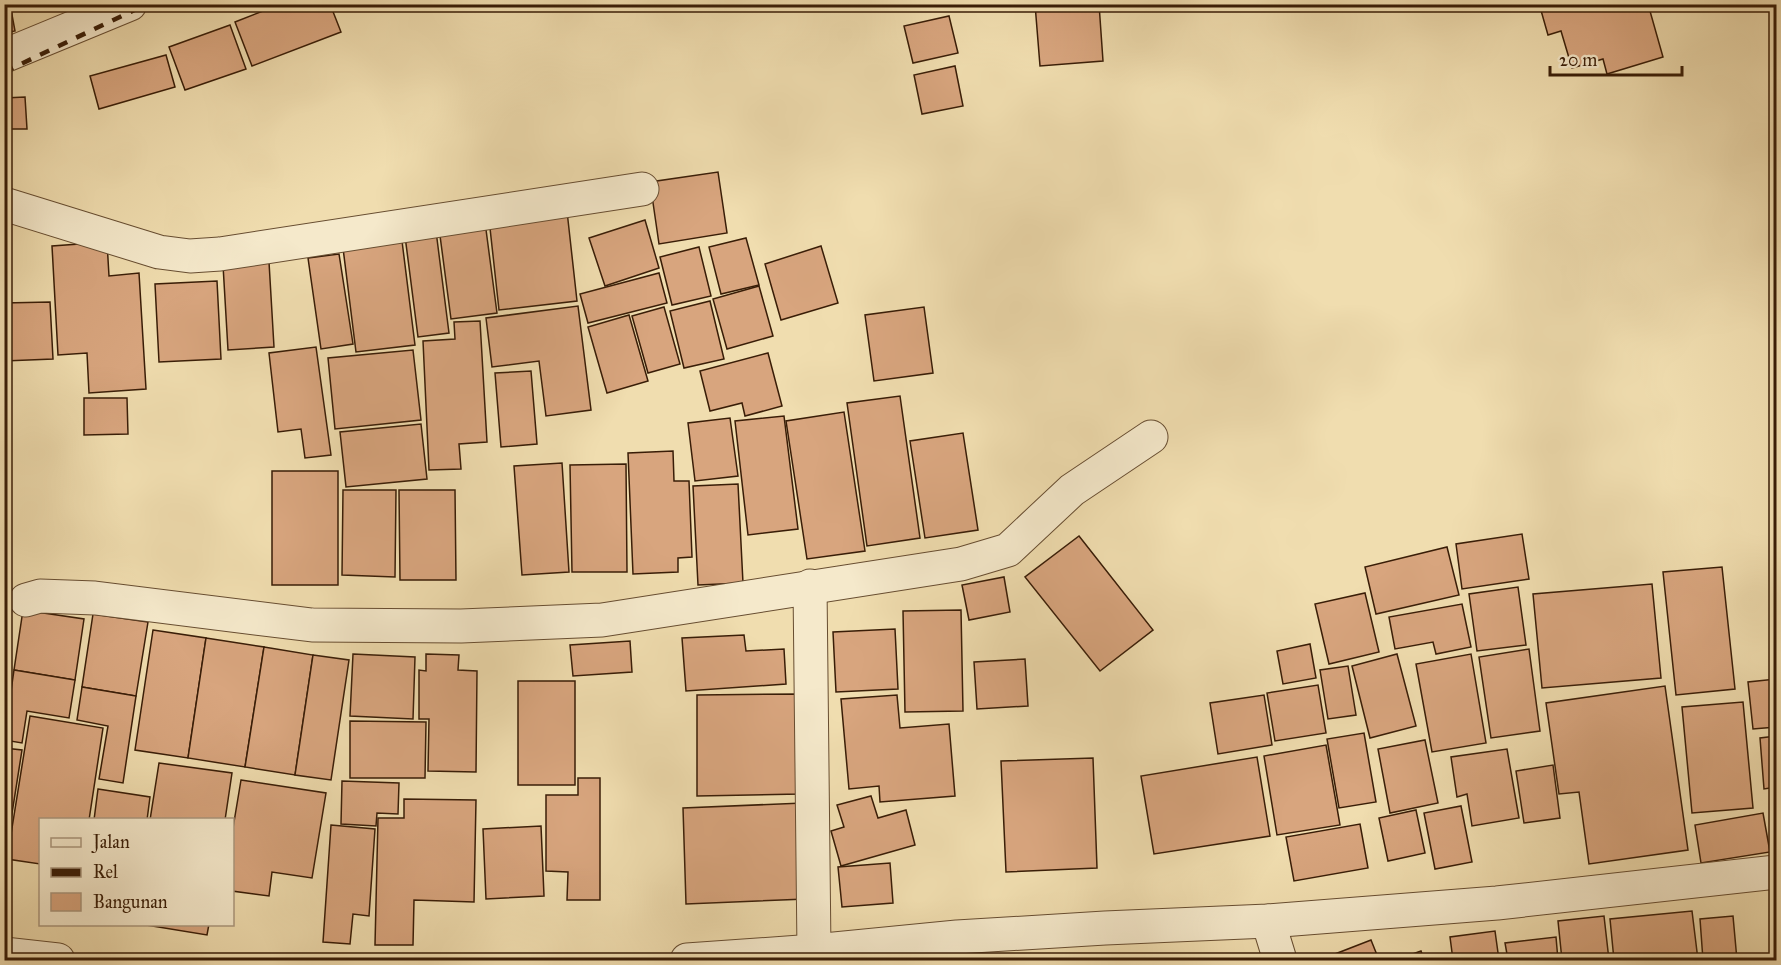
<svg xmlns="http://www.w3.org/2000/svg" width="1781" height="965" font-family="'IM FELL Great Primer',serif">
<rect width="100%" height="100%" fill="#f0ddaf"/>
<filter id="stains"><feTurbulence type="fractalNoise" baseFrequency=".00333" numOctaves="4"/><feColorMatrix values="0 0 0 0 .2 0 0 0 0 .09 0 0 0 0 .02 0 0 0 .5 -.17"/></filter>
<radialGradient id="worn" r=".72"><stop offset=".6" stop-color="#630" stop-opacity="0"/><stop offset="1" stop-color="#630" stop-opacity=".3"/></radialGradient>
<g fill="#d8a57e" stroke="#391d07" stroke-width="1.5">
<path d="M4,4h6l5,27 -11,2z"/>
<path d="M281,4h49l11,28 -89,34 -17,-44z"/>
<path d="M1035,4h64l4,57 -63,5z"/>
<path d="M1547,4h101l15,53 -56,17 -4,-15 -31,9 -11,-37 -13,4 -8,-28z"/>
<path d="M949,16l9,37 -45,10 -9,-37z"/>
<path d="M230,25l16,44 -61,21 -16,-43z"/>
<path d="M166,55l9,32 -76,22 -9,-33z"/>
<path d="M955,66l8,40 -41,8 -8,-39z"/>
<path d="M25,97l2,32h-23v-31z"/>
<path d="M718,172l9,61 -68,11 -9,-62z"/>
<path d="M567,211l10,90 -78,9 -10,-91z"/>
<path d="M645,220l14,48 -54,18 -16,-48z"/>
<path d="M485,222l12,91 -46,6 -12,-91z"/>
<path d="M436,231l13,102 -31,4 -13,-101z"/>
<path d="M746,238l13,47 -38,9 -12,-47z"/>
<path d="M402,241l13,104 -59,7 -13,-104z"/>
<path d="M107,242l2,34 30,-3 7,116 -57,4 -2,-40 -29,2 -6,-109z"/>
<path d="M821,246l17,57 -57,17 -16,-56z"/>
<path d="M699,247l12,49 -39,9 -12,-48z"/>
<path d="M339,254l14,90 -32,5 -13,-91z"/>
<path d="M269,262l5,85 -46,3 -5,-85z"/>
<path d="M659,273l8,30 -79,20 -8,-29z"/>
<path d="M217,281l4,78 -62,3 -4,-78z"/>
<path d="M759,286l14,50 -46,13 -14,-50z"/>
<path d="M710,301l14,58 -40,9 -14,-57z"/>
<path d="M50,302l3,57 -49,2v-58z"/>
<path d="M578,306l13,104 -45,6 -7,-55 -47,6 -6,-49z"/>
<path d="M664,307l16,57 -32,9 -16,-57z"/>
<path d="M924,307l9,66 -59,8 -9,-66z"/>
<path d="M629,315l19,66 -41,12 -19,-66z"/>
<path d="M480,321l7,121 -28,2 2,25 -32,1 -6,-129 32,-2 -1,-17z"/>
<path d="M316,347l15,108 -26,3 -4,-29 -23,3 -9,-79z"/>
<path d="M413,350l8,70 -86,9 -7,-71z"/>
<path d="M768,353l14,53 -37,10 -3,-13 -32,8 -10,-40z"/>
<path d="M531,371l6,73 -36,3 -6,-74z"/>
<path d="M900,396l20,142 -53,8 -20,-143z"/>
<path d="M84,398h43l1,36 -44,1z"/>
<path d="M844,412l21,139 -58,8 -21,-138z"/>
<path d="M784,416l14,113 -50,6 -13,-114z"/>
<path d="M730,418l8,58 -43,5 -7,-58z"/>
<path d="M421,424l6,55 -81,8 -6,-55z"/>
<path d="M963,433l15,97 -53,8 -15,-97z"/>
<rect x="4" y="448" width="4" height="55"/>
<path d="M673,451l1,30h15l3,76 -14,1v14l-45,2 -5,-121z"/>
<path d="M562,463l7,109 -47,3 -8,-109z"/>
<path d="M626,464l1,108h-55l-2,-107z"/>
<rect x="272" y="471" width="66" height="114"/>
<path d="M738,484l5,99 -45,2 -5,-99z"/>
<path d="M343,490h53l-1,87 -53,-2z"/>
<path d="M399,490h56l1,90h-56z"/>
<path d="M1522,534l7,45 -67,10 -6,-45z"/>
<path d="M1079,536l74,94 -53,41 -75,-94z"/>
<path d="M4,543h5l-1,74h-4z"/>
<path d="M1447,547l12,48 -83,19 -11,-47z"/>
<path d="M1722,567l13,122 -59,6 -13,-123z"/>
<path d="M1004,577l6,35 -41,8 -7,-35z"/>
<path d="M1652,584l9,94 -119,10 -9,-94z"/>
<path d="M1518,587l8,58 -49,6 -8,-57z"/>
<path d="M1365,593l14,59 -50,12 -14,-60z"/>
<path d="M1462,604l9,43 -35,7 -3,-12 -38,7 -6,-32z"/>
<path d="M23,610l61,9 -9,61 -61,-10z"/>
<path d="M961,610l2,101 -58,1 -2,-101z"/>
<path d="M93,614l55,8 -12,74 -54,-9z"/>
<path d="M895,629l3,60 -62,3 -3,-60z"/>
<path d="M153,630l53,8 -18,120 -53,-8z"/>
<path d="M744,635l2,16 38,-2 2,35 -100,7 -4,-53z"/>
<path d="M206,638l58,9 -19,120 -57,-9z"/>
<path d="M630,641l2,31 -59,4 -3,-31z"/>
<path d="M1310,644l6,34 -33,6 -6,-33z"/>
<path d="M264,647l49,8 -18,120 -50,-8z"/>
<path d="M1529,649l11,82 -49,7 -12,-81z"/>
<path d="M353,654l62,3 -2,62 -63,-3z"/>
<path d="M426,654l33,1 -1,15 19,1 -1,101 -48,-1 1,-52h-10v-49l7,1z"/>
<path d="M1397,654l19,72 -46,12 -18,-72z"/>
<path d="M1471,654l15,89 -54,9 -16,-88z"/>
<path d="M313,655l36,5 -18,120 -36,-5z"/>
<path d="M1025,659l3,47 -51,3 -3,-47z"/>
<path d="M1348,666l8,49 -28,4 -8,-49z"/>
<path d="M14,670l61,10 -6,38 -42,-7 -5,32 -18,-3z"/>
<path d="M1776,679v48l-23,2 -5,-47z"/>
<rect x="518" y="681" width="57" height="104"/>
<path d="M1318,685l8,48 -51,8 -8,-48z"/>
<path d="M1665,686l23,164 -99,14 -10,-72 -20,2 -13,-91z"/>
<path d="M82,687l54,9 -13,87 -24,-4 9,-53 -31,-6z"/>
<path d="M800,694v100l-103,2v-101z"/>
<path d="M897,695l3,33 49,-4 6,72 -75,6 -1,-16 -30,3 -8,-90z"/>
<path d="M1264,695l8,50 -54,9 -8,-51z"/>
<path d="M1743,702l10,106 -61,5 -10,-106z"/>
<path d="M30,716l73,12 -14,92h-49v44l-33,-5z"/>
<path d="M350,721l76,1 -1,56h-75z"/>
<path d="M1364,733l12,69 -37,6 -12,-69z"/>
<path d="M1776,736v51l-12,2 -4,-51z"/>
<path d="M1425,740l13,63 -48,10 -12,-64z"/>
<path d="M1326,745l14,80 -63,10 -13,-79z"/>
<path d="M4,748l18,2 -15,95 -3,-1z"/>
<path d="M1507,749l12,69 -47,8 -5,-32 -10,3 -6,-40z"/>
<path d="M1257,757l13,79 -116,18 -13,-78z"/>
<path d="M1093,758l4,110 -91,4 -5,-111z"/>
<path d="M159,763l73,10 -7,47h-75z"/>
<path d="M1553,765l7,53 -36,5 -8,-52z"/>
<path d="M578,778h22v122h-33l1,-28 -22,-1v-76h32z"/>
<path d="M241,780l85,13 -14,85 -40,-6 -3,24 -37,-5v-57z"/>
<path d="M342,781l57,2 -1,31 -21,-1 -1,13 -35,-2z"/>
<path d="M98,789l52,8 -3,23h-53z"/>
<path d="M871,796l7,22 28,-8 9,35 -74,21 -10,-35 13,-4 -7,-22z"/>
<path d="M404,799l72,1 -2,102 -60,-2 -1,45h-38l3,-127h26z"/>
<path d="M803,803l3,96 -120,5 -3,-96z"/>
<path d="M1461,806l11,56 -37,7 -11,-56z"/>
<path d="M1416,810l9,43 -37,8 -9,-43z"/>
<path d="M1763,813l7,39 -69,11 -6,-38z"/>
<path d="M1360,824l8,44 -74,13 -8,-44z"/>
<path d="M331,825l44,4 -6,87 -16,-2 -3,30 -27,-2z"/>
<path d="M541,826l3,70 -58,3 -3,-70z"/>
<path d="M890,863l3,40 -51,4 -4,-40z"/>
<path d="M1692,911l6,49h-84l-4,-41z"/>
<path d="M1604,916l5,44h-47l-4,-39z"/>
<path d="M1733,916l4,44h-34l-3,-41z"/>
<path d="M140,924h69l-2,11z"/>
<path d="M1495,931l4,29h-46l-3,-23z"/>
<path d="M1556,937l2,23h-50l-3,-17z"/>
<path d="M1371,940l8,20h-41l-3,-6z"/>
<path d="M1421,951l3,9h-28z"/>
</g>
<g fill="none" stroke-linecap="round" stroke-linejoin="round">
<g stroke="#674d31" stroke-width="35">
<g id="minor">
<path d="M4,56l126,-52"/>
<path d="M4,204l155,48 31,4 30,-2 422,-65"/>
<path d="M810,586l4,365"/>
<path d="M26,600l14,-4 55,2 217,27 149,1 141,-6 359,-56 47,-14 64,-60 79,-53"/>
<path d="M1268,921l12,39"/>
</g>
</g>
<g stroke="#674d31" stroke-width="35">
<g id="tertiary">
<path d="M4,954l54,6"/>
<path d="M687,960l127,-9 143,-14 148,-9 163,-7 229,-18 279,-31"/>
</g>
</g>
<use href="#minor" stroke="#f5e9cb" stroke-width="33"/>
<use href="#tertiary" stroke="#f5e9cb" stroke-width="33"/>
<path stroke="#391d07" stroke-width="4.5" stroke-dasharray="10 10" stroke-linecap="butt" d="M4,72l143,-68"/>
</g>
<rect width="1781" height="965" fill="none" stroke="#f0ddaf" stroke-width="24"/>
<rect x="6" y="6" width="1769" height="953" fill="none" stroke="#391d07" stroke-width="3"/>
<rect x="12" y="12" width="1757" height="941" fill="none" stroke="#391d07" stroke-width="1.5"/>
<rect x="39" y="818" width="195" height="108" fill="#f5e9cb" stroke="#aa977d" stroke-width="1.5"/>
<rect x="51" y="838" width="30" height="9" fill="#f5e9cb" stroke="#aa977d" stroke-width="1.5"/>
<text x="93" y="848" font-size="18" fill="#391d07">Jalan</text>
<rect x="51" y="868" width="30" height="9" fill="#391d07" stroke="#aa977d" stroke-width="1.5"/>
<text x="93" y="878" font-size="18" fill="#391d07">Rel</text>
<rect x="51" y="893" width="30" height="18" fill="#d8a57e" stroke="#aa977d" stroke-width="1.5"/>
<text x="93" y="908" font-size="18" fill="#391d07">Bangunan</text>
<path d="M1550 66v9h132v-9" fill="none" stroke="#391d07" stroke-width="3"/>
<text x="1559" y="66" font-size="18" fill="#391d07" stroke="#f5e9cb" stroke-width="4.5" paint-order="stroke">20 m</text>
<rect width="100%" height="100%" filter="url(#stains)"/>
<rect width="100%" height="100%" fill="url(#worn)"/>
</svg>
